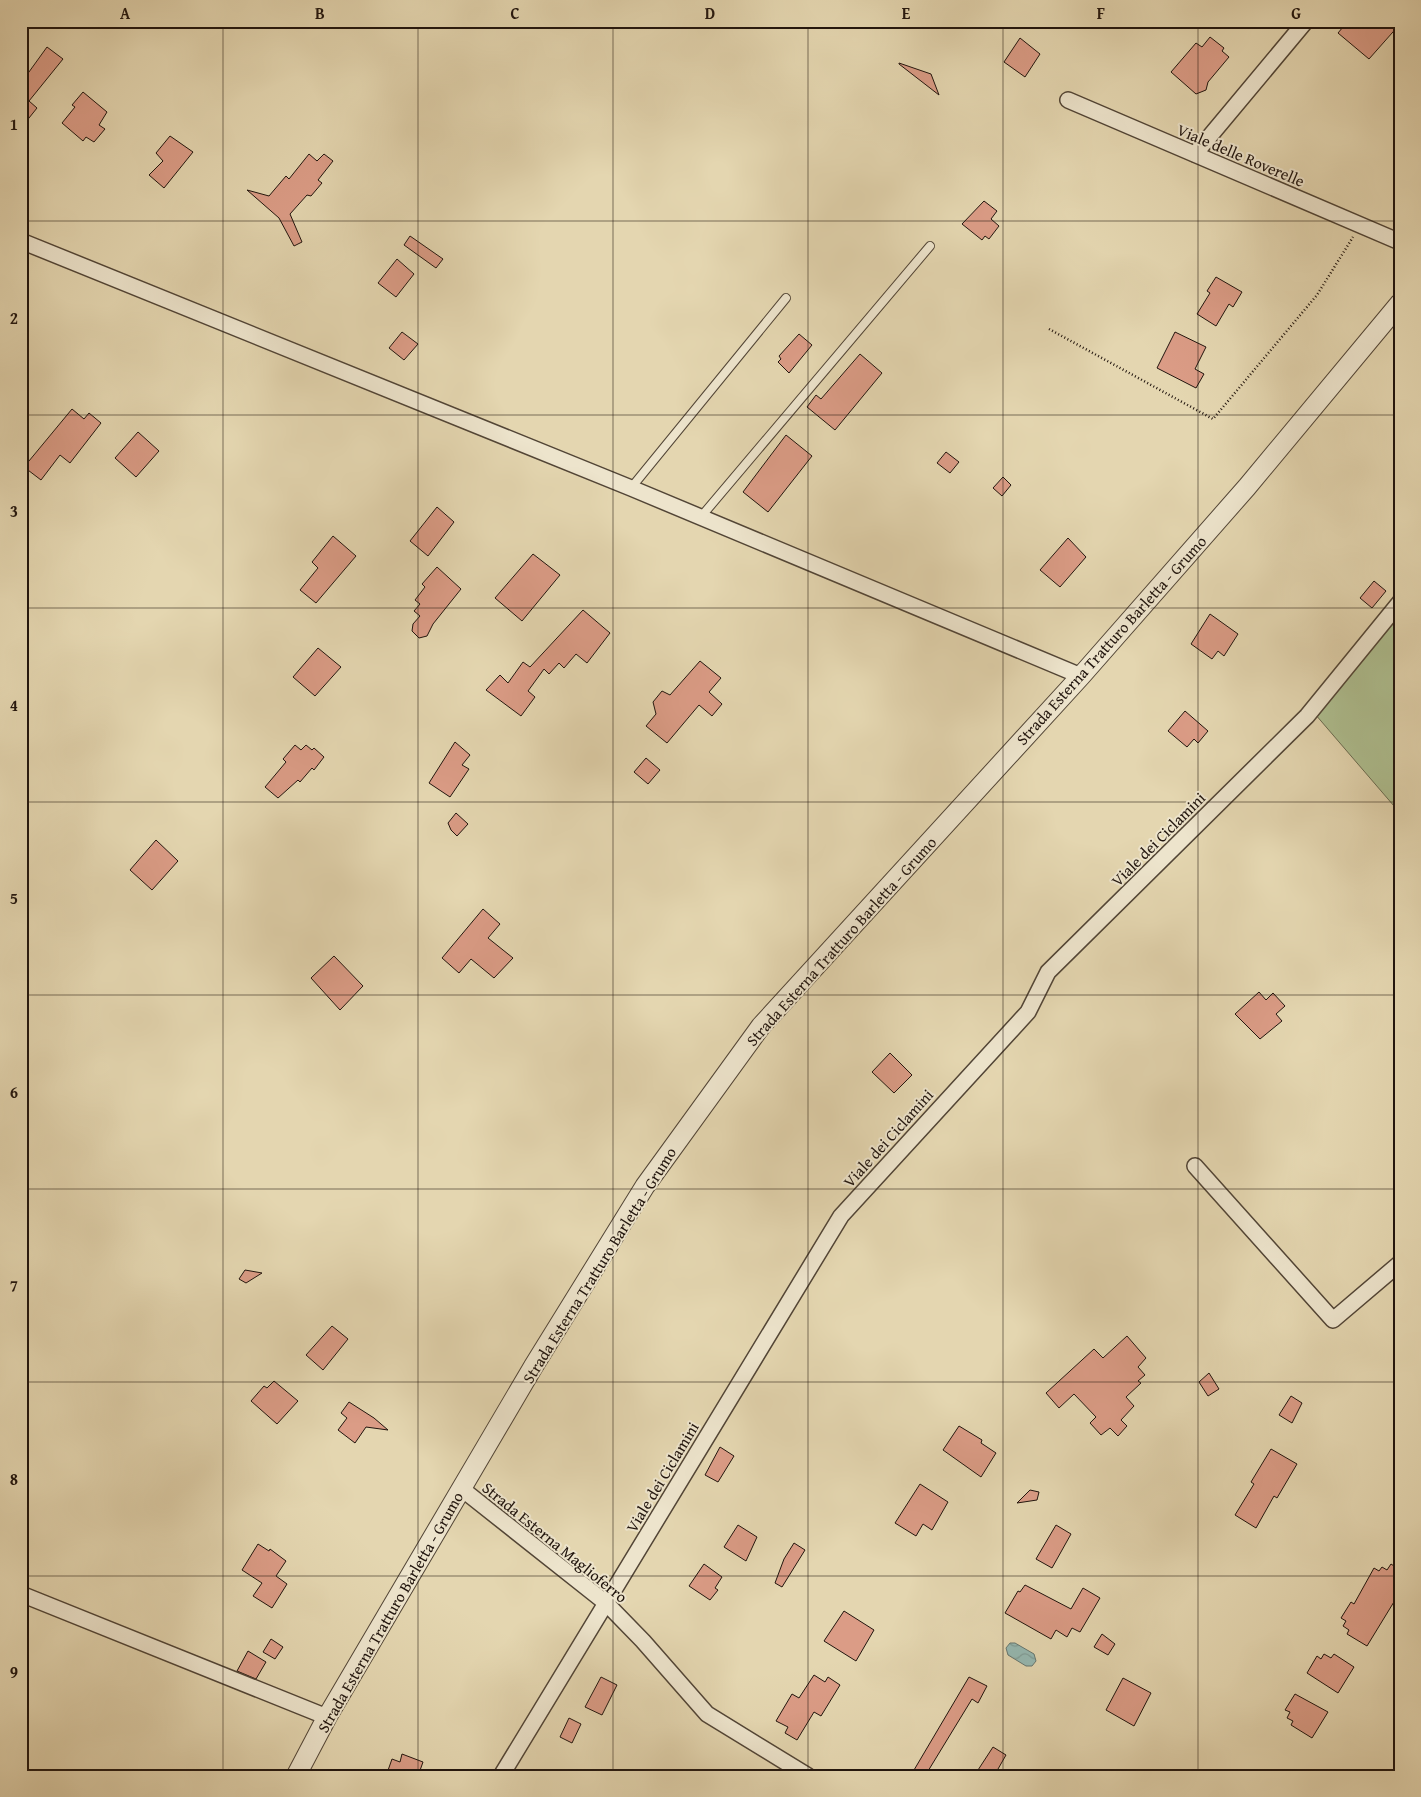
<svg xmlns="http://www.w3.org/2000/svg" width="1421" height="1797" font-family="'Gentium Book Plus',serif">
<defs>
<pattern id="water-waves" width="16" height="10" patternUnits="userSpaceOnUse" patternTransform="scale(1.25)"><rect width="16" height="10" fill="#96b8b1"/><path d="M0 5q4-4 8 0t8 0" fill="none" stroke="#819d97"/></pattern>
</defs>
<rect width="100%" height="100%" fill="#e4d6b0"/>
<filter id="stains"><feTurbulence type="fractalNoise" baseFrequency=".004" numOctaves="4"/><feColorMatrix values="0 0 0 0 .2 0 0 0 0 .09 0 0 0 0 .02 0 0 0 .5 -.17"/></filter>
<radialGradient id="worn" r=".72"><stop offset=".6" stop-color="#630" stop-opacity="0"/><stop offset="1" stop-color="#630" stop-opacity=".3"/></radialGradient>
<path fill="#aebf90" stroke="#686a4f" d="M1400,611v202l-85,-99z"/>
<path fill="url(#water-waves)" stroke="#677770" d="M1010,1643h5l19,11 2,7 -4,5h-6l-18,-11 -2,-7z"/>
<g fill="#db9c86" stroke="#21150e">
<path d="M1348,21h52v3l-31,35 -31,-26z"/>
<path d="M1210,37l14,11 -2,3 7,6 -21,25 -2,8 -10,4 -25,-22 25,-29 6,4z"/>
<path d="M1020,38l20,16 -15,23 -21,-15z"/>
<path d="M47,47l16,12 -34,42 8,7 -16,20v-45z"/>
<path d="M899,63l32,11 8,21 -40,-31z"/>
<path d="M83,92l24,20 -8,13 6,4 -11,13 -8,-5 -3,4 -21,-18 13,-16 -3,-2z"/>
<path d="M170,136l23,16 -29,36 -15,-13 14,-14 -7,-8z"/>
<path d="M309,154l8,7 7,-7 9,7 -15,19 4,3 -11,13 -4,-1 -17,19 12,28 -8,4 -15,-28 -32,-28 22,6 17,-20 3,3z"/>
<path d="M984,201l13,10 -6,8 8,7 -10,13 -4,-3 -3,4 -20,-16z"/>
<path d="M410,236l33,23 -7,9 -32,-23z"/>
<path d="M397,259l17,15 -18,23 -18,-14z"/>
<path d="M1216,277l26,15 -9,15 -4,-3 -13,22 -19,-12 13,-21 -3,-2z"/>
<path d="M402,332l16,12 -14,16 -15,-12z"/>
<path d="M1175,332l31,15 -11,22 9,5 -8,14 -39,-20z"/>
<path d="M799,334l13,11 -23,28 -11,-11 3,-3 -2,-3z"/>
<path d="M860,354l22,19 -47,57 -28,-23 9,-12 5,4z"/>
<path d="M72,409l12,10 5,-6 12,10 -31,40 -10,-8 -19,25 -17,-13z"/>
<path d="M138,432l21,19 -23,26 -21,-19z"/>
<path d="M786,435l26,21 -44,56 -25,-20z"/>
<path d="M946,452l13,10 -9,11 -13,-10z"/>
<path d="M1003,477l8,8 -9,11 -9,-8z"/>
<path d="M437,507l17,15 -26,34 -18,-15z"/>
<path d="M333,536l23,20 -40,47 -16,-13 18,-22 -6,-6z"/>
<path d="M1068,538l18,19 -26,30 -20,-17z"/>
<path d="M533,554l27,21 -38,46 -27,-23z"/>
<path d="M437,567l24,22 -28,35 -6,12 -8,2 -7,-7 1,-7 7,-8 -6,-5 6,-7 -5,-4 10,-13 -3,-3z"/>
<path d="M1374,581l12,10 -14,17 -12,-10z"/>
<path d="M583,610l27,23 -23,30 -11,-9 -12,14 -5,-5 -10,11 -5,-5 -16,22 7,6 -14,19 -35,-26 14,-15 8,8 15,-21 7,5z"/>
<path d="M1210,614l28,20 -14,22 -6,-5 -6,8 -21,-15z"/>
<path d="M318,648l23,19 -26,29 -22,-19z"/>
<path d="M700,661l21,17 -12,14 13,12 -10,12 -13,-11 -32,38 -21,-17 10,-12 -3,-12 9,-11 8,4z"/>
<path d="M1185,711l23,20 -10,12 -4,-4 -7,8 -19,-16z"/>
<path d="M455,742l15,13 -8,10 7,4 -19,28 -21,-14z"/>
<path d="M295,745l6,5 5,-5 6,5 2,-2 10,9 -10,13 -2,-2 -12,14 -2,-2 -20,18 -13,-11 21,-25 -3,-3z"/>
<path d="M646,758l14,12 -12,14 -14,-12z"/>
<path d="M456,813l12,11 -11,12 -6,-6 -3,-7z"/>
<path d="M156,840l22,21 -26,29 -22,-20z"/>
<path d="M483,909l17,15 -12,14 25,20 -19,20 -23,-19 -12,14 -17,-15z"/>
<path d="M334,956l29,30 -23,24 -29,-32z"/>
<path d="M1259,992l7,8 7,-7 12,13 -9,8 6,7 -22,18 -25,-25z"/>
<path d="M890,1053l22,22 -18,18 -22,-21z"/>
<path d="M245,1270l17,3 -16,10 -7,-4z"/>
<path d="M332,1326l16,13 -25,31 -17,-15z"/>
<path d="M1127,1336l19,22 -8,9 7,8 -7,6 3,2 -15,14 8,9 -13,14 6,6 -9,10 -8,-8 -9,7 -11,-12 6,-6 -22,-23 -15,14 -13,-15 48,-44 9,9z"/>
<path d="M1209,1373l10,16 -11,7 -9,-14z"/>
<path d="M274,1381l24,20 -21,23 -26,-23 13,-15 3,2z"/>
<path d="M1291,1396l11,7 -10,20 -13,-8z"/>
<path d="M349,1402l25,16 14,12 -22,-3 -11,16 -17,-13 9,-12 -6,-5z"/>
<path d="M959,1426l23,14 -1,3 15,10 -15,24 -38,-27z"/>
<path d="M720,1447l14,9 -16,26 -13,-7z"/>
<path d="M1271,1449l26,15 -20,34 -3,-2 -18,32 -21,-13 19,-31 -3,-2z"/>
<path d="M920,1484l28,18 -16,28 -9,-6 -7,12 -21,-13z"/>
<path d="M1030,1490l9,2 -2,8 -20,3z"/>
<path d="M738,1525l19,12 -11,24 -22,-14z"/>
<path d="M1056,1525l15,9 -19,34 -16,-9z"/>
<path d="M794,1543l11,7 -23,37 -7,-4 9,-24z"/>
<path d="M258,1544l11,7 1,-2 16,12 -10,15 11,8 -15,24 -19,-12 9,-13 -20,-13z"/>
<path d="M704,1564l18,13 -7,11 3,2 -8,10 -21,-14z"/>
<path d="M1391,1564l9,6v22l-33,54 -20,-12 2,-4 -6,-4 3,-5 -5,-3 10,-16 3,2 20,-36 5,3 3,-4 5,3z"/>
<path d="M1025,1585l46,24 12,-21 17,10 -20,34 -8,-4 -5,9 -11,-7 -5,9 -46,-26 13,-22 2,1z"/>
<path d="M844,1611l30,19 -18,31 -32,-20z"/>
<path d="M1102,1634l13,10 -7,11 -14,-8z"/>
<path d="M271,1639l12,8 -8,12 -12,-7z"/>
<path d="M248,1651l18,11 -10,17 -19,-8z"/>
<path d="M1324,1654l7,4 3,-4 20,13 -16,26 -31,-20 10,-17 4,3z"/>
<path d="M814,1675l11,7 3,-5 12,8 -19,31 -7,-4 -17,28 -12,-7 3,-6 -12,-6 16,-27 7,4z"/>
<path d="M601,1677l16,8 -15,30 -17,-8z"/>
<path d="M969,1677l18,9 -9,17 -6,-4 -47,77 -11,-6z"/>
<path d="M1123,1678l28,15 -17,33 -28,-16z"/>
<path d="M1295,1694l33,18 -16,26 -21,-13 2,-4 -6,-3 3,-6 -5,-2z"/>
<path d="M569,1718l12,6 -9,19 -12,-6z"/>
<path d="M993,1747l13,8 -12,21h-7l-9,-6z"/>
<path d="M402,1754l21,8 -5,14h-32l6,-17 8,3z"/>
</g>
<g fill="none" stroke-linecap="round" stroke-linejoin="round">
<g stroke="#524536" stroke-width="10">
<g id="service">
<path d="M631,488l155,-190"/>
<path d="M700,518l230,-272"/>
</g>
</g>
<g stroke="#524536" stroke-width="18">
<g id="minor">
<path d="M1068,100l332,142"/>
<path d="M1195,154l111,-133"/>
<path d="M21,241l610,247 450,188"/>
<path d="M1195,1166l138,154 67,-57"/>
<path d="M462,1489l144,114 37,38 64,73 101,62"/>
<path d="M21,1594l306,123"/>
<path d="M501,1776l340,-560 187,-204 20,-40 259,-256 93,-114"/>
</g>
</g>
<g stroke="#524536" stroke-width="21">
<path id="tertiary" d="M296,1776l31,-59 206,-350 112,-181 116,-160 320,-350 166,-189 153,-184"/>
</g>
<path stroke="#21150e" stroke-width="2.5" stroke-dasharray="1 2.5" stroke-linecap="butt" d="M1049,329l164,90 104,-124 36,-58"/>
<use href="#service" stroke="#ede4cc" stroke-width="8"/>
<use href="#minor" stroke="#ede4cc" stroke-width="15"/>
<use href="#tertiary" stroke="#ede4cc" stroke-width="19"/>
</g>
<path fill="none" stroke="#21150e" stroke-width="1" stroke-opacity="0.55" d="M223,21v1755M418,21v1755M613,21v1755M808,21v1755M1003,21v1755M1198,21v1755M21,221h1379M21,415h1379M21,608h1379M21,802h1379M21,995h1379M21,1189h1379M21,1382h1379M21,1576h1379"/>
<g text-anchor="middle" stroke-width="4" stroke-linejoin="round" paint-order="stroke">
<g font-size="16" fill="#21150e" stroke="#ede4cc">
<text transform="translate(1241 155) rotate(23)" y="6">Viale delle Roverelle</text>
<text transform="translate(1111 640) rotate(-48)" y="6">Strada Esterna Tratturo Barletta - Grumo</text>
<text transform="translate(1158 839) rotate(-45)" y="6">Viale dei Ciclamini</text>
<text transform="translate(841 941) rotate(-48)" y="6">Strada Esterna Tratturo Barletta - Grumo</text>
<text transform="translate(888 1138) rotate(-48)" y="6">Viale dei Ciclamini</text>
<text transform="translate(599 1265) rotate(-58)" y="6">Strada Esterna Tratturo Barletta - Grumo</text>
<text transform="translate(662 1477) rotate(-59)" y="6">Viale dei Ciclamini</text>
<text transform="translate(555 1542) rotate(39)" y="6">Strada Esterna Maglioferro</text>
<text transform="translate(390 1612) rotate(-60)" y="6">Strada Esterna Tratturo Barletta - Grumo</text>
</g>
</g>
<rect width="1421" height="1797" fill="none" stroke="#e4d6b0" stroke-width="55"/>
<rect x="28" y="28" width="1366" height="1742" fill="none" stroke="#21150e" stroke-width="2"/>
<g font-size="16" text-anchor="middle" font-weight="bold" fill="#21150e">
<text x="125" y="19">A</text>
<text x="320" y="19">B</text>
<text x="515" y="19">C</text>
<text x="710" y="19">D</text>
<text x="906" y="19">E</text>
<text x="1101" y="19">F</text>
<text x="1296" y="19">G</text>
<text x="14" y="130">1</text>
<text x="14" y="324">2</text>
<text x="14" y="517">3</text>
<text x="14" y="711">4</text>
<text x="14" y="904">5</text>
<text x="14" y="1098">6</text>
<text x="14" y="1291">7</text>
<text x="14" y="1485">8</text>
<text x="14" y="1678">9</text>
</g>
<rect width="100%" height="100%" filter="url(#stains)"/>
<rect width="100%" height="100%" fill="url(#worn)"/>
</svg>
